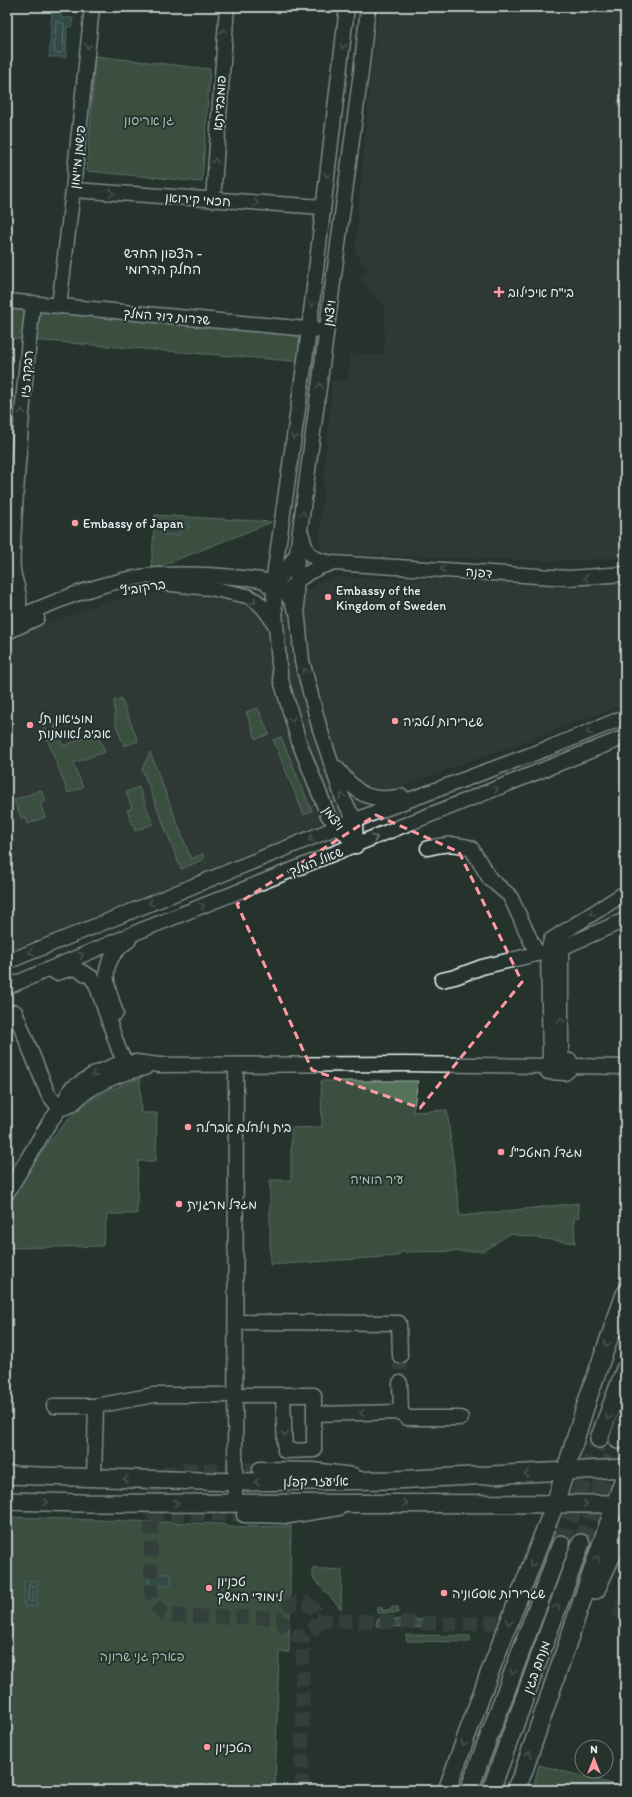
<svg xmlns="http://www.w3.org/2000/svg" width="632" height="1797" font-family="Itim,'Playpen Sans Hebrew',sans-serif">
<rect width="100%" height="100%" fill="#26332d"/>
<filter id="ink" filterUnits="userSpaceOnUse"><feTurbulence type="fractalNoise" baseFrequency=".025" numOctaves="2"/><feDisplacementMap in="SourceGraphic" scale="8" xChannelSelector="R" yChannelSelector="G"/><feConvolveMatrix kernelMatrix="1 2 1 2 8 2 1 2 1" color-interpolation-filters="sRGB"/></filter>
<g filter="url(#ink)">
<g fill="#374040">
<path d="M381,7h244v550l-64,4 -231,-7 -9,-4 -2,-7 13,-163 16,1 2,-27 34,1 1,-46 -26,-33 8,-7 -12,-17 17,-192z"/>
<path d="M337,577l227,6 61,-6v127l-236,87 -86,41 -296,120v-314l91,-34 64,-12 34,1 115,-3 7,-8z"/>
<path d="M625,1573v47l-14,-5z"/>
</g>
<g fill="#54725a" stroke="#9eb2a9">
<path d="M95,56l115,13 -8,113 -115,-11z"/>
<path d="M625,97v12l-1,1 -5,-4 -1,-4 2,-4z"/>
<path d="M7,301l302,28 -4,33 -298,-24z"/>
<path d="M155,515l117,7 -121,48z"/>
<path d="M7,567l5,31 -3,13 -2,1z"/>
<path d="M121,698l17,43 -14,5 -9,-24 -1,-21z"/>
<path d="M258,708l11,26 -13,5 -10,-27z"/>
<path d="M54,723l9,23 34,-13 8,19 -32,11 10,24 -15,6 -25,-65 2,-1 4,11 3,3 5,-2z"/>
<path d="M281,737l31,74 -8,4 -31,-75z"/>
<path d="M150,752l41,107 12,-5 1,5 -23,10 -39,-100z"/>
<path d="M139,787l14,37 -18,7 -8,-21 5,-2 -6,-16z"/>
<path d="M41,790l5,11 -6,3 5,13 -17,7 -3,-8 -4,2 -7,-18z"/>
<path d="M140,1079l1,34h16l-1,48h-18l-1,53h-30l-4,32 -96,2c0,-12 -2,-28 0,-40 5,-22 59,-91 78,-104 17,-12 36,-19 55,-25z"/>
<path d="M321,1081h97l-5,31 34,-2 13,106 118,-13 1,15h-5l1,25 -66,-9 -25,17 -83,1 -3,4 -128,9v-85h21v-52l31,-1z"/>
<path d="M7,1517l216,7 5,3 63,-1 -2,126h-10l-4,138h-268z"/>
<path d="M313,1568l29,2 -1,39 -28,-31z"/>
<path d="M378,1606l4,1v3h9l1,-3h6v6h-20z"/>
<path d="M377,1619l54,1v8l-55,-2z"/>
<path d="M406,1635l64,1v6l-63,-1z"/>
<path d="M539,1765l86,22v3h-85l-7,-2z"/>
</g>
<g fill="#436866" stroke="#859fa0">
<path d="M52,11h10l-1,7h12l-1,8 -5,1 -1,30h-17z"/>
<path d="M165,524l24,1v3h-9l-1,7h-14z"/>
<path d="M149,1574h22l-1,12h-21z"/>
<rect x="24" y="1581" width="13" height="25"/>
</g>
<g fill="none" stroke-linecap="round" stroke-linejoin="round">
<g stroke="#a6babe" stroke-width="1">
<path d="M58,21l6,3 -1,27 -2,2h-6l-1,-2 2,-29z"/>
<path d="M29,1585l4,2v13l-1,2 -4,-2z"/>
</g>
<g stroke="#43504b" stroke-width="14" stroke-dasharray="14 7" stroke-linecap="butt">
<path d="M400,1356v27"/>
<path d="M260,1469l-80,1 -14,4 -11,11 -4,29v78l4,13 9,9 16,2 103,2"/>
<path d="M152,1521l3,-5 9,-2 80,1"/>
<circle cx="300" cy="1619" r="17"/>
<path d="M317,1620l142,4 54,-2 11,-4 13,-12"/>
<path d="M300,1790l2,-8 1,-146"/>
</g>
<g stroke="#43504b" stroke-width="17" stroke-dasharray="17 8" stroke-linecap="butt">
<path d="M581,1543l37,-103"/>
<path d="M561,1544l38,-105"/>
</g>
<g stroke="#e8f1f8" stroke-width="17">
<g id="minor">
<path d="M347,7l-40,339 -34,237 6,81 2,16 18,62 29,73 28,31"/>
<path d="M73,190l250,17"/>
<path d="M213,200l14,-193"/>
<path d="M7,301l311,29"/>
<path d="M59,306l14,-116 19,-183"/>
<path d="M302,535c4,21 11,25 31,28l236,15 56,-4"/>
<path d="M162,583l48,5 37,8c13,5 21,17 28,29"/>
<path d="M268,585l12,-7 17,-24"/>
<path d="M292,586c11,-12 25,-19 40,-23"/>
<path d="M14,619c11,-19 2,-30 -1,-49 -1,-8 0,-17 0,-25 4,-80 11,-161 20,-242"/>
<path d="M7,622c47,-20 98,-43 150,-47 25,-1 51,-1 76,2 29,3 50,1 62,32"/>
<path d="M7,632l30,-14"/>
<path d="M337,768c20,26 31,35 65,28"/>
<path d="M356,846l-1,-26 -12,-21 -24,-73 -17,-65 -6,-63 1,-45 64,-481 7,-65"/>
<path d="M428,848c18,-4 26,-5 43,0l19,31 20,17 27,58"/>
<path d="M555,943l6,5v111"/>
<path d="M7,962l348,-142 194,-72 76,-31"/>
<path d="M56,973l19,-5 16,9 5,7 23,66 11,20"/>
<path d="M442,980l13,-3 27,-10 79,-19 64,-28"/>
<path d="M7,987l135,-57 483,-193"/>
<path d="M15,1012l33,82c4,4 8,12 13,13 9,2 15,-7 21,-12 19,-14 40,-22 63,-27"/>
<path d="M116,1013c-11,-32 -18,-51 13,-73"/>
<path d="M555,1059l15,2 1,7 -6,5 -17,-1 -2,-3v-5z"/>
<path d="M550,1061l-2,-110 3,-11 74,-47"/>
<path d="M572,1066l53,1"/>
<path d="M7,1193l42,-70 12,-16 10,-18 25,-16 22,-9 18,-2 23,3 244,-1 143,2"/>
<path d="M236,1322l163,1 1,33"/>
<path d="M400,1383l1,29"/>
<path d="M283,1395l2,56 29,-1v-36"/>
<path d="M54,1406h42l-2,72"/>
<path d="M96,1406l58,-11h160v19l87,-2 6,6h54"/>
<path d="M260,1469l53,1 40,5"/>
<path d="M235,1503l1,-437"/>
<path d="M244,1515l45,1 50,-8"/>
</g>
</g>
<g stroke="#e8f1f8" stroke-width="20">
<g id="major">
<path d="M599,1439l26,-70"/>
<path d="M618,1440l7,-21"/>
<path d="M7,1475l228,7 158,-2 232,-12"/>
<path d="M7,1501l74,2 544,1"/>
<path d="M596,1590l29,-64"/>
<path d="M447,1790l42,-116 66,-170 34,-109 36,-101"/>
<path d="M469,1790l92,-246"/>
<path d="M491,1790l90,-247"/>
<path d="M515,1790l8,-17 102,-298"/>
</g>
</g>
<use href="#minor" stroke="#26332d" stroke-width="14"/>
<use href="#major" stroke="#26332d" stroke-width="17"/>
</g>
<defs><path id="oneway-chevron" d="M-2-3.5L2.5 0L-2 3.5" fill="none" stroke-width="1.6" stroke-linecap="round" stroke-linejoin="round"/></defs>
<g stroke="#6a7674">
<use href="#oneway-chevron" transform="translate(224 31) rotate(-84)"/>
<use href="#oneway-chevron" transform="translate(88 46) rotate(96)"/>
<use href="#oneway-chevron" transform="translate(343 46) rotate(97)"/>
<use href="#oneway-chevron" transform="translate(215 161) rotate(-86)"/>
<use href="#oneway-chevron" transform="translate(327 175) rotate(97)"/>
<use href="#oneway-chevron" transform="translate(112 193) rotate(4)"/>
<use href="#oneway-chevron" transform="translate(256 203) rotate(4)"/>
<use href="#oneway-chevron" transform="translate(312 304) rotate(97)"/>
<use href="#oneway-chevron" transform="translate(320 386) rotate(-83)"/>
<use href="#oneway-chevron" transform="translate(22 412) rotate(-85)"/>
<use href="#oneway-chevron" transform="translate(294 437) rotate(98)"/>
<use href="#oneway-chevron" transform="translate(303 514) rotate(-83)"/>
<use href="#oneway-chevron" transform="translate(443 569) rotate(-176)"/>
<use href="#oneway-chevron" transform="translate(586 578) rotate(177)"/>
<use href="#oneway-chevron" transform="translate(254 601) rotate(34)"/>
<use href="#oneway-chevron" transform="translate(305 671) rotate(-104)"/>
<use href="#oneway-chevron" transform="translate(292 719) rotate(75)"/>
<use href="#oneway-chevron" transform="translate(589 732) rotate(158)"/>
<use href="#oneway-chevron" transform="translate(496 789) rotate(-22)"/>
<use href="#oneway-chevron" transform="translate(342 796) rotate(-110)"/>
<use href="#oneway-chevron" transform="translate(375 838) rotate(-22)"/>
<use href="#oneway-chevron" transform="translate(311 839) rotate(158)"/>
<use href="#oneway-chevron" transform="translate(151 903) rotate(158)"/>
<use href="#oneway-chevron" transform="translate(202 906) rotate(-21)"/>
<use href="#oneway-chevron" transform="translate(592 913) rotate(148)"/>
<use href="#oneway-chevron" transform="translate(31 952) rotate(158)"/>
<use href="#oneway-chevron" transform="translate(81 955) rotate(-23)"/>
<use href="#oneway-chevron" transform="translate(561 1020) rotate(-90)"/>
<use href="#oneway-chevron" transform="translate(94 1074) rotate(153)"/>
<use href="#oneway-chevron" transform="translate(607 1344) rotate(109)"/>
<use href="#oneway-chevron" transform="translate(362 1413) rotate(179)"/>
<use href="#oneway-chevron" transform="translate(608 1417) rotate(110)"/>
<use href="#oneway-chevron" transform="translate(285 1434) rotate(88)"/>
<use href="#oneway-chevron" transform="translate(527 1474) rotate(178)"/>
<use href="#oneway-chevron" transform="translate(126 1479) rotate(-178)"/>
<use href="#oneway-chevron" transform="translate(257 1482) rotate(179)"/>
<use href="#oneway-chevron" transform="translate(46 1502) rotate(1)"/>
<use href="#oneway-chevron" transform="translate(176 1503)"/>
<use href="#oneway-chevron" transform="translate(405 1503)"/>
<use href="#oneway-chevron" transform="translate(585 1504)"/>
<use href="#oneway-chevron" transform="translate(597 1558) rotate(-71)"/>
<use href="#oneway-chevron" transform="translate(532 1564) rotate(112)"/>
<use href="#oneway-chevron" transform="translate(557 1607) rotate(-70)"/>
<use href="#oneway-chevron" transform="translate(509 1622) rotate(111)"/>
<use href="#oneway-chevron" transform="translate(513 1672) rotate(110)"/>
<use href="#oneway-chevron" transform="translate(464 1744) rotate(110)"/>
<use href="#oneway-chevron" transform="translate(529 1754) rotate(-71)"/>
</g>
</g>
<path d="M0 0H632V1797H0ZM376,815l83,37 63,130 -102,126 -108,-38 -75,-166z" fill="#26332d" fill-opacity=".55" fill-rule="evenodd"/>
<path fill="none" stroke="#ff9aa2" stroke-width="3" stroke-dasharray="8 5" stroke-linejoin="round" d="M376,815l83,37 63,130 -102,126 -108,-38 -75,-166z"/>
<g fill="#ff9aa2" stroke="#26332d" stroke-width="1.5">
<path d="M497 286h4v4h4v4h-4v4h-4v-4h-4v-4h4z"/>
<circle cx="75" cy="523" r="4"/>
<circle cx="328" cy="597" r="4"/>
<circle cx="395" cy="721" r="4"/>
<circle cx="30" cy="725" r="4"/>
<circle cx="188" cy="1127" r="4"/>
<circle cx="501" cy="1152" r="4"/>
<circle cx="179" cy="1204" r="4"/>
<circle cx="209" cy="1588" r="4"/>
<circle cx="444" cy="1593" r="4"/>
<circle cx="207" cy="1747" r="4"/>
</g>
<g text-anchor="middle" stroke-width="4" stroke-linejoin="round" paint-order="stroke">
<g font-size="13" fill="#e8f1f8" stroke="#26332d">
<text transform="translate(219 103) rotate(-86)" y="5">פומבדיתא</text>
<text transform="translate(77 157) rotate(-84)" y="5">פישמן מיימון</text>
<text transform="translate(198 199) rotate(4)" y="5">חכמי קירואן</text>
<text transform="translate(329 313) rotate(-83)" y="5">ויצמן</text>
<text transform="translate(167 316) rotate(5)" y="5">שדרות דוד המלך</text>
<text transform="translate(26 374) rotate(-85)" y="5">רבקה זיו</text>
<text transform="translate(479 572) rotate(4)" y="5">דפנה</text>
<text transform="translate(143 587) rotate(-9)" y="5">ברקוביץ</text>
<text transform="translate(334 818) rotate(55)" y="5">ויצמן</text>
<text transform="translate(316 861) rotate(-22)" y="5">שאול המלך</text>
<text transform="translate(316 1481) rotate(-1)" y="5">אליעזר קפלן</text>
<text transform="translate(536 1667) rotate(-70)" y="5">מנחם בגין</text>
</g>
<g font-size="13" fill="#adbeb9" stroke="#26332d">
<text x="149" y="125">גן אריסון</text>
<text x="377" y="1184">עיר הומיה</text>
<text x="142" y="1661">פארק גני שרונה</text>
</g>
<g font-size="13" fill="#e8f1f8" stroke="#26332d" text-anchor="start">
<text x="508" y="297">בי"ח איכילוב</text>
<text x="83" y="528">Embassy of Japan</text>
<text x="336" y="595">Embassy of the<tspan x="336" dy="15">Kingdom of Sweden</tspan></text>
<text x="38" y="723">מוזיאון תל<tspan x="38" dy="15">אביב לאומנות</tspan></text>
<text x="403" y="726">שגרירות לטביה</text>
<text x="196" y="1132">בית וילהלם אברלה</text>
<text x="509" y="1157">מגדל המטכ"ל</text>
<text x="187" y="1209">מגדל מרגנית</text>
<text x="217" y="1586">טכניון<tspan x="217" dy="15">לימודי המשך</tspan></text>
<text x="452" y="1598">שגרירות אסטוניה</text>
<text x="215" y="1752">הטכניון</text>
</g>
<g font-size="14" fill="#e8f1f8" stroke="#26332d">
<text x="163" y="258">הצפון החדש -<tspan x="163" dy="16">החלק הדרומי</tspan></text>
</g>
</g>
<rect width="632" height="1797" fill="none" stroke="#26332d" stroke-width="24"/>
<rect x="12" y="12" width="608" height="1773" fill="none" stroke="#e8f1f8" stroke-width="1.5" filter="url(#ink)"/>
<g transform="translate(594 1759)"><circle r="19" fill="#26332d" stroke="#747f7e"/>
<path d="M0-3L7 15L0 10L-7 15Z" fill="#ff9aa2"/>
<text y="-6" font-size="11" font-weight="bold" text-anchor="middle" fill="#e8f1f8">N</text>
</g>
</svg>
